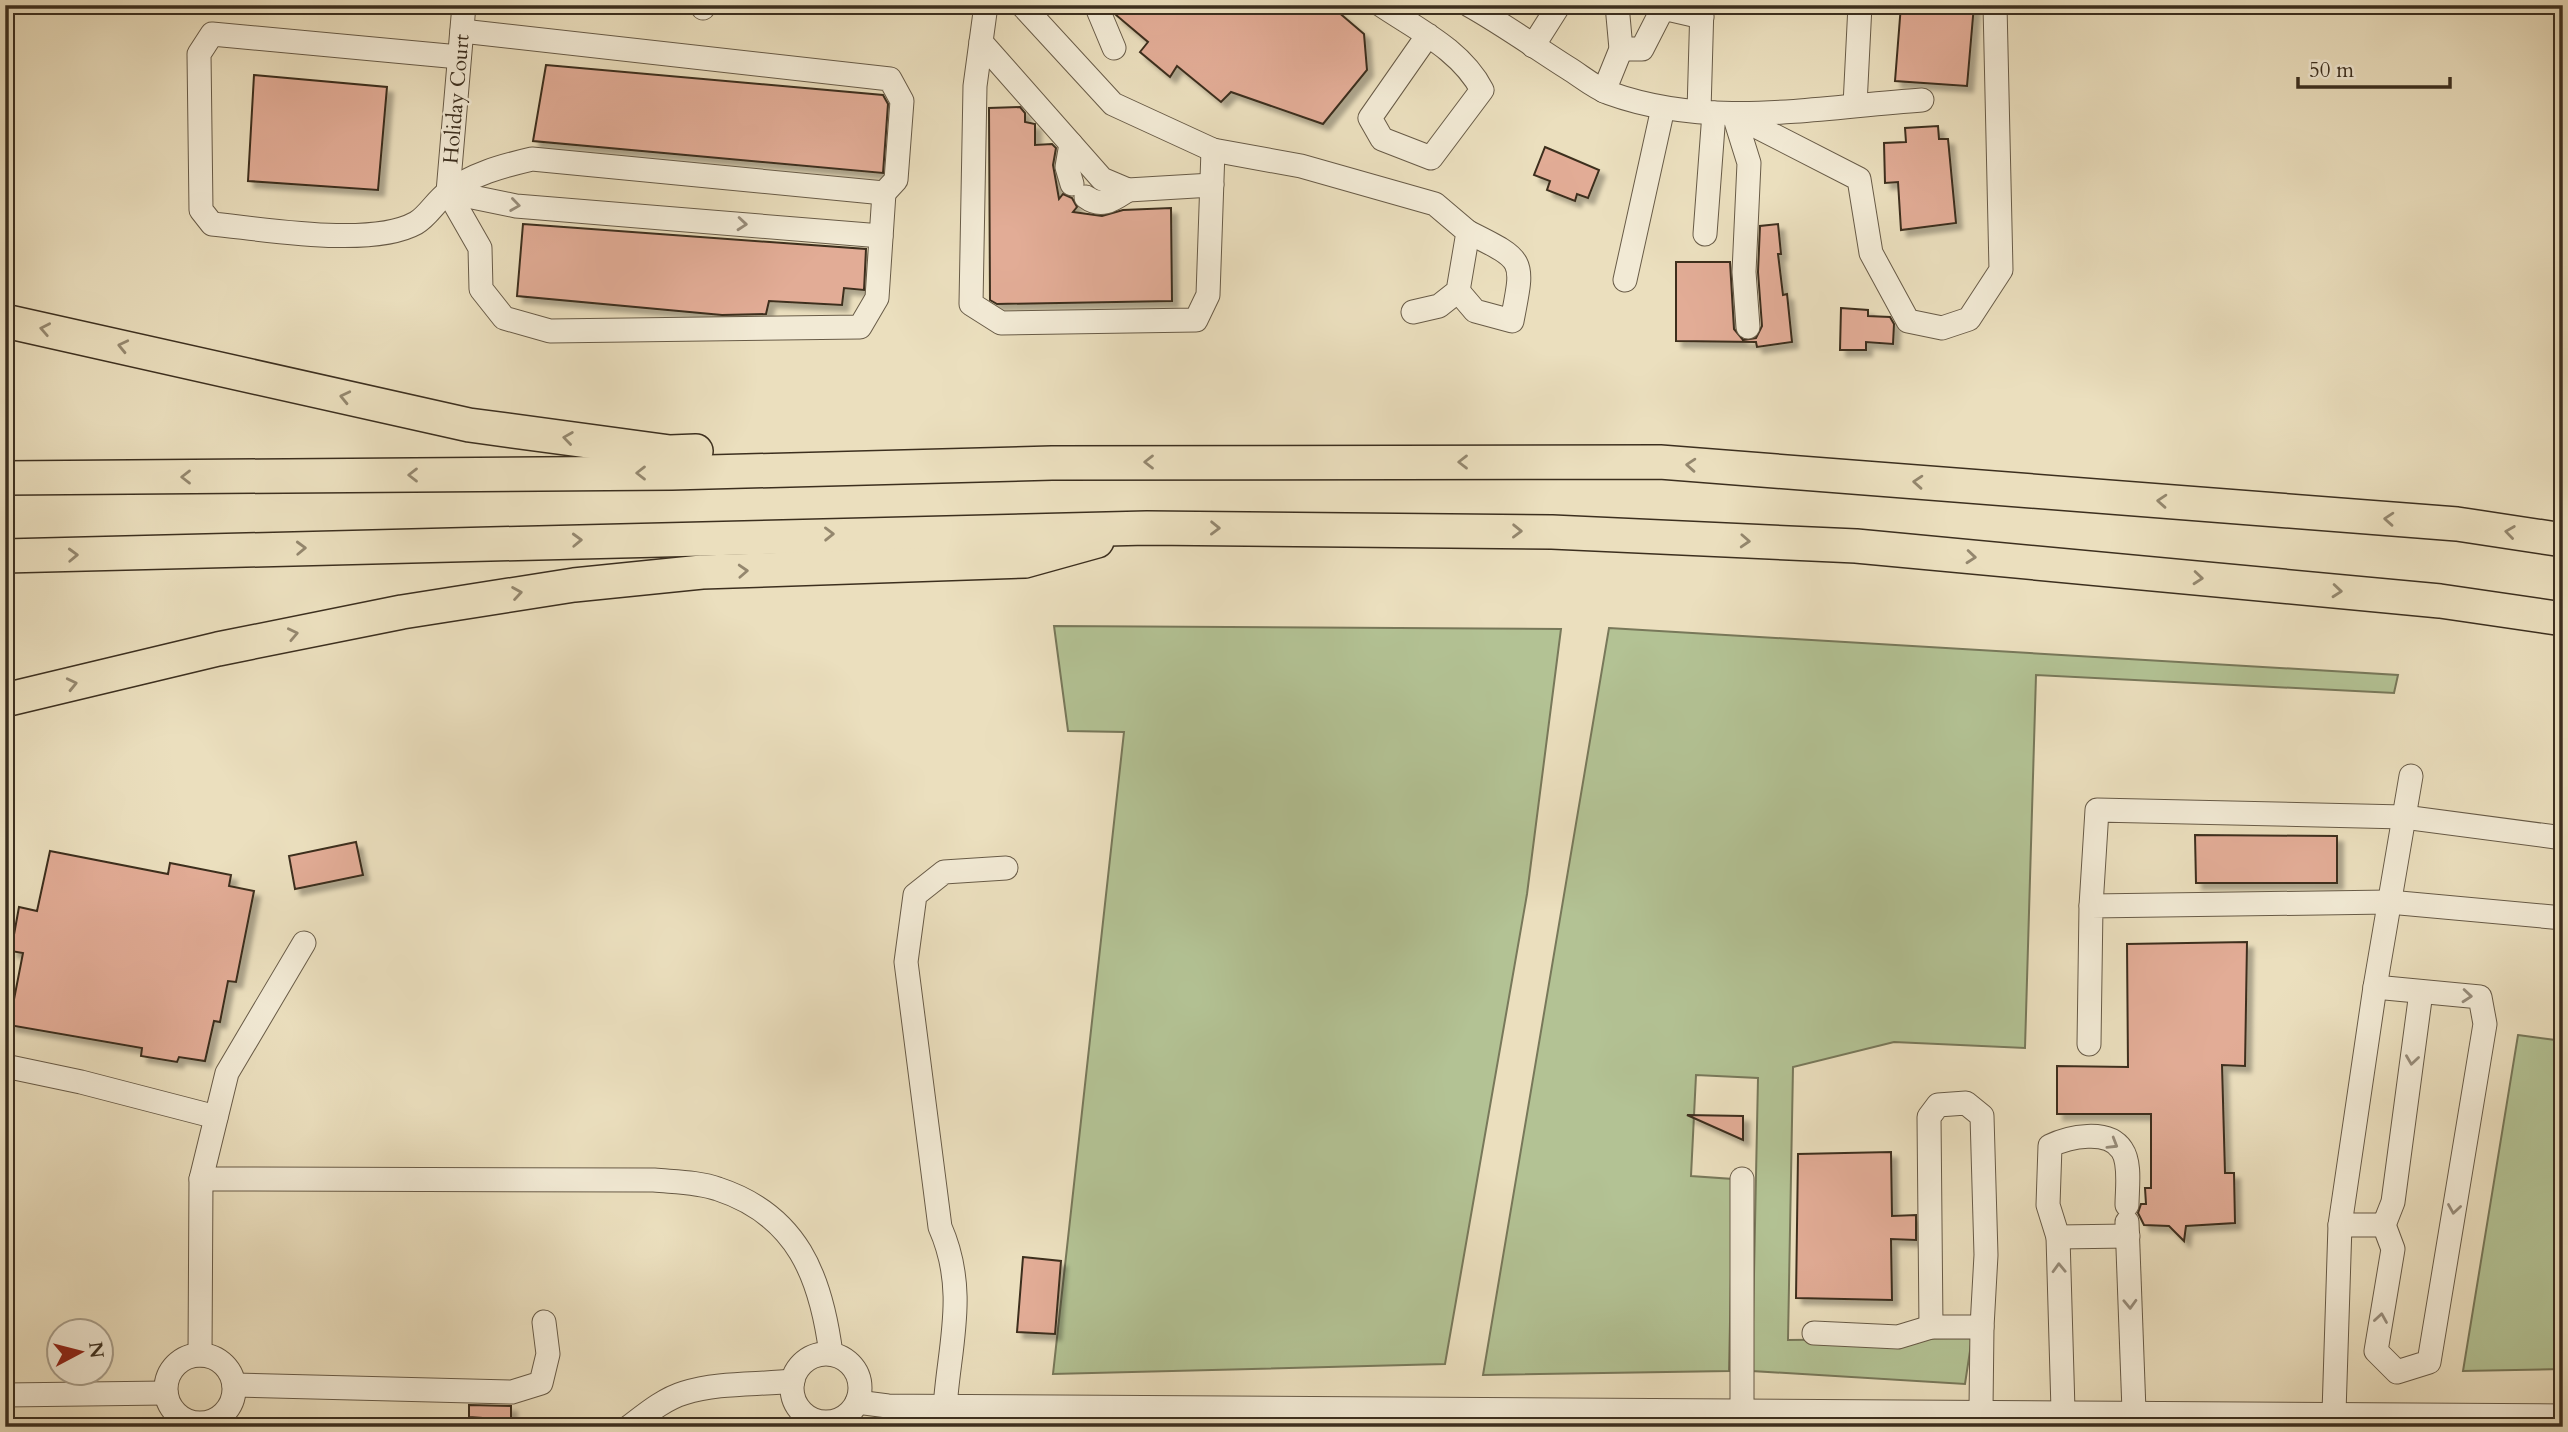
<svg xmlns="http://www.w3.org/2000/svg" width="2568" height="1432" font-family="Cardo,serif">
<defs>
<filter id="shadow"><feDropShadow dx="6" dy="6" stdDeviation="2" flood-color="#0004"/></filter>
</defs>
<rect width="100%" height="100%" fill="#ebdfbe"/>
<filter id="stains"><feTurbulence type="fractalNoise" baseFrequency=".00286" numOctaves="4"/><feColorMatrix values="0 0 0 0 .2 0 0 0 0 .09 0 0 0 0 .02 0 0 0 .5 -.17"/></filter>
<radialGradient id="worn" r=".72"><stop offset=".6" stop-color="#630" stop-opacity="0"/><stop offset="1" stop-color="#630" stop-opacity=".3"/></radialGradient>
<g fill="#b3c294" stroke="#78785a" stroke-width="2">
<path d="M1054,626l507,3 -34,265 -82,470 -392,10 71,-642 -56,-1z"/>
<path d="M1609,628l789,47 -4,18 -358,-18 -11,373 -131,-6 -101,25 -5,273 184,-2 -7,46 -213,-13 6,-293 -62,-3 -5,101 42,3 -4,192 -246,4z"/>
<path d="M2518,1035l45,6v328l-100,2z"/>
<path d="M2049,1420l9,7h-334l10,-4z"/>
</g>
<g fill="#e2ac96" stroke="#3c2f1f" stroke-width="2" filter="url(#shadow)">
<path d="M1125,5h205l34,29 3,36 -44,54 -92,-32 -10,10 -44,-36 -7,11 -30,-25 8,-10 -32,-27z"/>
<path d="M1901,5h73l-7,81 -72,-5z"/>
<path d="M546,65l337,30 5,9 -5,69 -350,-32z"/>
<path d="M254,75l133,12 -9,103 -130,-9z"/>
<path d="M1020,107l5,6v9l10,2v21l17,-1 4,4 -3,17 6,34 4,-5 9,4 5,9 -4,5 29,4 21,-6 48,-2 1,93 -175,3 -7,-4 -1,-192z"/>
<path d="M1938,126l1,13h9l8,84 -55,7 -3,-48 -13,1 -1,-40 22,-1 -1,-14z"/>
<path d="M1545,147l54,23 -11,28 -11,-4 -2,7 -28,-11 3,-9 -16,-6z"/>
<path d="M523,224l343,25 -2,41 -20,-2 -2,17 -73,-4 -3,13 -44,1 -205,-19z"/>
<path d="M1778,224l3,30h-3l5,41 4,-1 5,48 -35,5 -1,-5 -80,-1v-79h54l4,67 9,11 13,-2 6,-12 -4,-54 2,-46z"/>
<path d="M1841,308l27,2v6l22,1 4,7 -1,20 -27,-2v8h-26z"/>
<path d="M2195,835l142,1v47h-141z"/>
<path d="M356,842l7,33 -68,14 -6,-33z"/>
<path d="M50,851l118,23 2,-11 61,12 -2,11 25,5 -18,91 -8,-1 -8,41 -6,-1 -9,40 -26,-4 -2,5 -36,-6 1,-8 -133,-23 14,-72 -12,-2 8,-44 18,4z"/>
<path d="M2247,942l-2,124 -23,-1 3,108h9l1,50 -49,3 -2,15 -15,-15 -25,-1 -6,-12 3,-9h5l-1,-16h6v-74h-94v-48l71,1 -1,-123z"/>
<path d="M1687,1115l56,1v24z"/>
<path d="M1891,1152l1,64 24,-1v25l-25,-1 1,61 -96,-2 2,-144z"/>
<path d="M1023,1257l38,4 -6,73 -38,-2z"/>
<path d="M469,1405l42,1v12h-13v9h-16v-9l-13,-1z"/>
</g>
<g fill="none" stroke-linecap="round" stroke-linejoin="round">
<g stroke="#685b47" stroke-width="25">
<g id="minor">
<path d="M986,5l-11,81 -4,218 30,19 195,-3 12,-25 5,-145"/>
<path d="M1022,5l91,99 100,46 88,16 134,38 33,28 -10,59 -19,15 -26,6"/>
<path d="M1096,5l18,43"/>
<path d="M1381,5c37,25 80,45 101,85l-51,68 -49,-19 -12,-21 58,-83"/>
<path d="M1469,5c34,19 66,42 99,63 13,8 27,20 41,25 102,37 209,14 313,7"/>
<path d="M703,8v-3"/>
<path d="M981,42l121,137 26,11 84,-5"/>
<path d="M1533,46l26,-41"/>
<path d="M1621,49h21l21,-41 39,9"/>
<path d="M459,57l-247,-23 -13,20 2,156 11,14c52,5 159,24 204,-1 12,-7 20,-22 31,-30 25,-19 55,-27 85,-34l352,34 12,-13 6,-79 -12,-22 -428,-48"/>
<path d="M1604,91l17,-42 -4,-44"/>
<path d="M1855,105l5,-100"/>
<path d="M1699,111l3,-106"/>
<path d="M1734,115l125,64 12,74 37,68 34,7 27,-9 32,-49 -6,-265"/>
<path d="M1734,115l15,48 -5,109 4,55"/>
<path d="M1071,144l-4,23 5,17"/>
<path d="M448,192l32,56 1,41 23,29 46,13 310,-4 17,-29 7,-105"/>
<path d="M448,192l68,14 365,30"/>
<path d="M448,192l16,-187"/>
<path d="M1086,197c16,12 28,2 42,-7"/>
<path d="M1705,234l9,-121"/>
<path d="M1625,280l38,-172"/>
<path d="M1458,291l17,20 37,10c12,-62 14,-60 -44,-89"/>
<path d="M2091,906l6,-96 307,7 159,21"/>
<path d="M2089,1044l2,-138 298,-4 174,16"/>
<path d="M5,1066l76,16 135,35"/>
<path d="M201,1179l453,1c21,2 45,2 64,9 79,26 103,87 113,165"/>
<path d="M1742,1179v231"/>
<path d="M2127,1222l7,189"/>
<path d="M2340,1225h44l9,24 -17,102 21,21 32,-10 56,-338 -5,-27 -105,-10"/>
<path d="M2384,1225l9,-23 28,-210"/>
<path d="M2058,1237l70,-1"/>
<path d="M1931,1327l-2,-210 9,-12 28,-2 16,13 4,139 -4,72"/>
<path d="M1814,1333l84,4 33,-10h51l-1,81"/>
<circle cx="826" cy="1388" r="34"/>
<path d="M200,1355l1,-176 26,-106 77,-130"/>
<circle cx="200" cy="1389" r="34"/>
<path d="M234,1385l278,7 29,-9 7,-29 -4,-32"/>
<path d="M5,1395l161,-2"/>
<path d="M857,1402l31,4c558,3 1116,3 1675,10"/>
<path d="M2063,1410l-5,-173 -10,-32 2,-59c18,-9 58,-18 72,4 9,13 5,39 5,55"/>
<path d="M2334,1413l6,-188 35,-238 36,-211"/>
<path d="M629,1427c17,-13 35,-28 55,-34 35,-11 73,-8 109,-12"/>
<path d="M944,1427c1,-71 27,-130 -4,-200l-34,-265 9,-67 29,-23 62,-4"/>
</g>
</g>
<g stroke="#3c2f1f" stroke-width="36">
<g id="highway">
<path d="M5,321l464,104 201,27 26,-1"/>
<path d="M5,478l667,-5 380,-10 608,-1 797,62 106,16"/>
<path d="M5,556l1142,-28 405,4 304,14 584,55 123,18"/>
<path d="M5,700l213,-51 184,-37 172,-27 128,-13 323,-11 72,-20"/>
</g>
</g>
<use href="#minor" stroke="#f2ead5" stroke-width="23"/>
<use href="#highway" stroke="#ebdfbe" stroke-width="33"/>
</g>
<defs><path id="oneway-chevron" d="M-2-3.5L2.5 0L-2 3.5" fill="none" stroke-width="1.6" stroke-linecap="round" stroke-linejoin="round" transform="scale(1.75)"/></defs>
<g stroke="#978c7a">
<use href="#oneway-chevron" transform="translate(515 205) rotate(8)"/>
<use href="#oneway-chevron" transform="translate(742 224) rotate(5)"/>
<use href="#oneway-chevron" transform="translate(2467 996) rotate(5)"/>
<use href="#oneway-chevron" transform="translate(2412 1060) rotate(98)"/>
<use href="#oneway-chevron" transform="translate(2113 1144) rotate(31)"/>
<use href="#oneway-chevron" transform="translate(2454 1209) rotate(99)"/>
<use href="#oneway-chevron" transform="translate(2059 1268) rotate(-92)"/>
<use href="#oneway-chevron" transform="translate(2130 1304) rotate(88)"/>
<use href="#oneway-chevron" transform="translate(2381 1318) rotate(-81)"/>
</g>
<g stroke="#94876e">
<use href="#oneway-chevron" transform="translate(45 329) rotate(-169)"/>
<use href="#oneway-chevron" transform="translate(123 346) rotate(-167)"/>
<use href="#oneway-chevron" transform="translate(345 397) rotate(-167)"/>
<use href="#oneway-chevron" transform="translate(568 438) rotate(-172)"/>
<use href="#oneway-chevron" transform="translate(1149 462) rotate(180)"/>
<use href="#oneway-chevron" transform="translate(1463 462) rotate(-180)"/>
<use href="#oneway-chevron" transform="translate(1691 465) rotate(-176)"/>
<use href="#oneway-chevron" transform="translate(641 473) rotate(180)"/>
<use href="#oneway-chevron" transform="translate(413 475) rotate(180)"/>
<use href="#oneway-chevron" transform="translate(186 477) rotate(180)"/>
<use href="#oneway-chevron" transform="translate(1918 482) rotate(-176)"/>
<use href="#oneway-chevron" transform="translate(2162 501) rotate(-176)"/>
<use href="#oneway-chevron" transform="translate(2389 519) rotate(-176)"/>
<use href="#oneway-chevron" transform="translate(1215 528) rotate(1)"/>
<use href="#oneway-chevron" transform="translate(1517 531) rotate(1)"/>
<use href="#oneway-chevron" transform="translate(2510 532) rotate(-172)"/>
<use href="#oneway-chevron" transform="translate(829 534) rotate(-1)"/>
<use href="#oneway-chevron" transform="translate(577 540) rotate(-2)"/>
<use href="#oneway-chevron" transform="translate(1745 541) rotate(3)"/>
<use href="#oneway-chevron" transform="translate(301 548) rotate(-2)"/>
<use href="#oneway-chevron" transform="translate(73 555) rotate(-2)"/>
<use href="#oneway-chevron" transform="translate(1971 557) rotate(5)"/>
<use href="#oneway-chevron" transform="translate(743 571) rotate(-3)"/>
<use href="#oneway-chevron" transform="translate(2198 578) rotate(5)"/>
<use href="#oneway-chevron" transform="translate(2337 591) rotate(5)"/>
<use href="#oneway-chevron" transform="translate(517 593) rotate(-9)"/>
<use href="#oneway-chevron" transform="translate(293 634) rotate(-12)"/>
<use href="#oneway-chevron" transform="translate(72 684) rotate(-13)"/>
</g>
<g text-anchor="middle" stroke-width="5" stroke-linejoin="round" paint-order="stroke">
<g font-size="21" fill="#3c2f1f" stroke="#f2ead5">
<text transform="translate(456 99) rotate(-85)" y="7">Holiday Court</text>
</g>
</g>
<rect width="2568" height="1432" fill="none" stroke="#ebdfbe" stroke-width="28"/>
<rect x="7" y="7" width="2554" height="1418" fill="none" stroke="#3c2f1f" stroke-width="3.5"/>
<rect x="14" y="14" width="2540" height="1404" fill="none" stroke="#3c2f1f" stroke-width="2"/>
<g transform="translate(80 1352) rotate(83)"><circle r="33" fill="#f2ead5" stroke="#a99f8c" stroke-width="2"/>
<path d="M0-5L12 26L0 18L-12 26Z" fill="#8f2418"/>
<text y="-10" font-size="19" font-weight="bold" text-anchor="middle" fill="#3c2f1f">N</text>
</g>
<path d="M2298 77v10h152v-10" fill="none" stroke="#3c2f1f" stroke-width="3.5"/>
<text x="2309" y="77" font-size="21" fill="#3c2f1f" stroke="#f2ead5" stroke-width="5" paint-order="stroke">50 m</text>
<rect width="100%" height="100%" filter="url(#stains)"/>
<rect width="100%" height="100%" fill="url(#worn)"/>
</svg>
